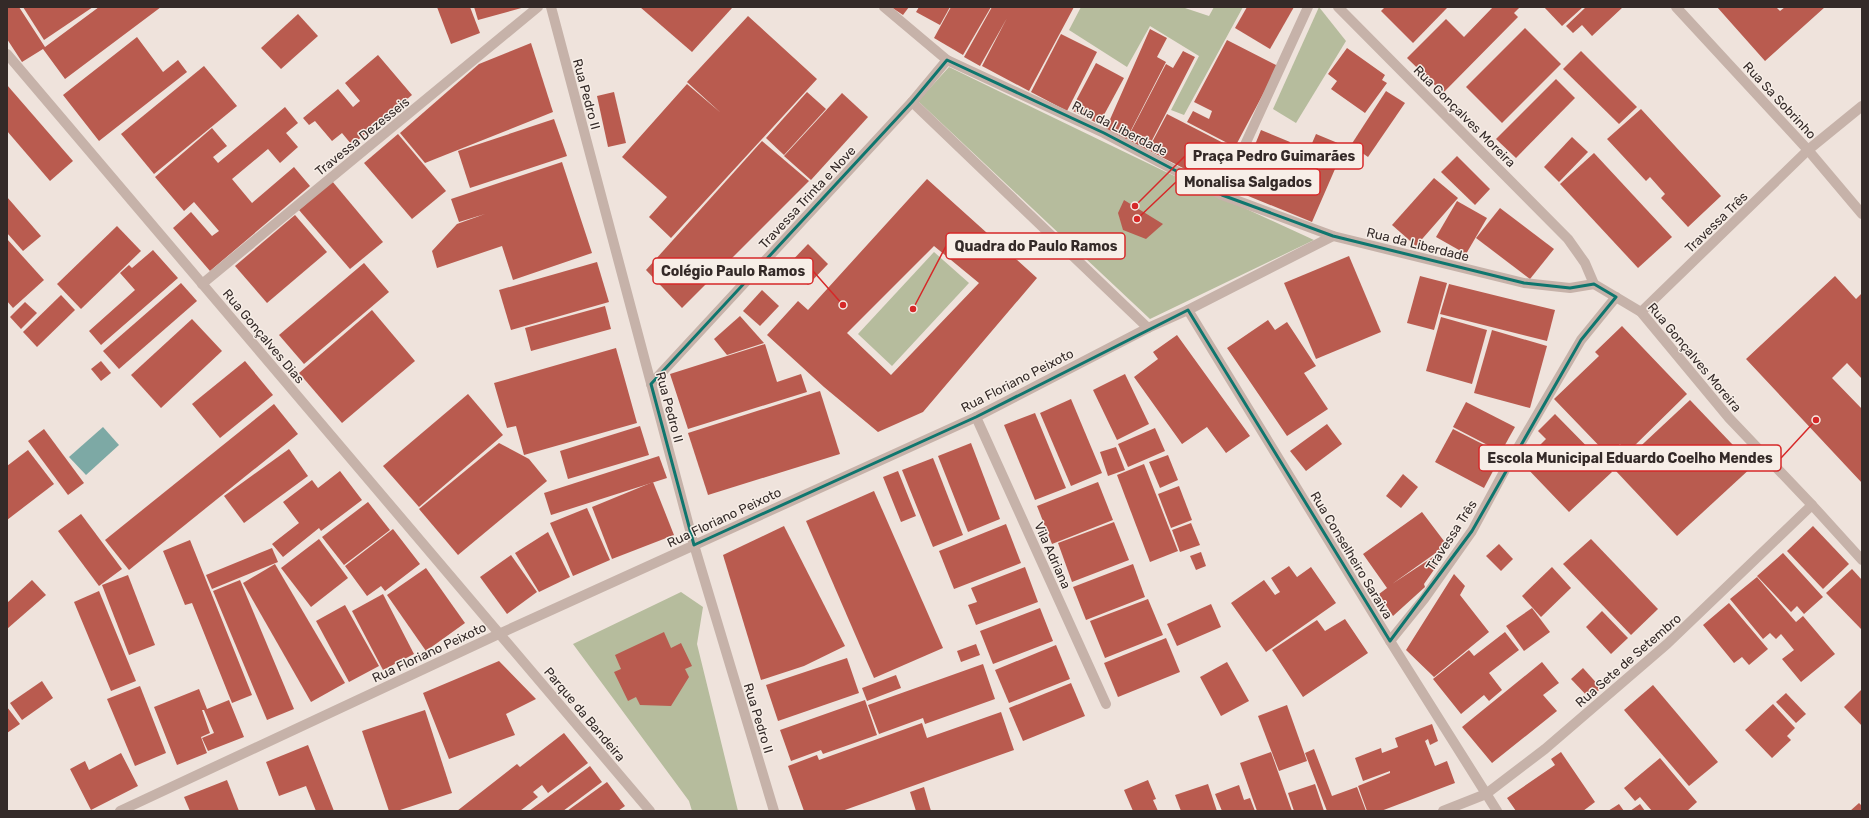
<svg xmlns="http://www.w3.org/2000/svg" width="1869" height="818" font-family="Rubik,sans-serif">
<rect width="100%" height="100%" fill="#efe3dc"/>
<g fill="#b6bc9d">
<path d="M1081,7h101l27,9 5,-9h29l-59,108 -13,-5 28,-54 -49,-30 -23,41 -58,-37z"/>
<path d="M1319,7l27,34 -50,82 -23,-14z"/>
<path d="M949,67l217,105 148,68 -164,79 -232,-218z"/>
<path d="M934,252l35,31 -77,83 -34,-32z"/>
<path d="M681,592l22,15 -6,37 41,167h-46l-3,-10 -116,-157z"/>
</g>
<path fill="#7da9a5" d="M103,427l16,18 -33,30 -17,-18z"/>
<g fill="#b95b4f" fill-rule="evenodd">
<path d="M7,7h12l26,40 54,-40h62l-96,72 -22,-30 -21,13 -15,-23z"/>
<path d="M23,7h70l-49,33z"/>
<path d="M437,7h33l10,26 -29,11z"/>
<path d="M474,7h51l-47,13z"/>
<path d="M640,7h91l1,1 -40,44z"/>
<path d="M891,7h18l-6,8z"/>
<path d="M919,7h31l-10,18 -24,-13z"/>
<path d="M951,7h40l-28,48 -29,-17z"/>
<path d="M992,7h82l-45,84 -47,-25 25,-48 -27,48 -16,-9z"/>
<path d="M1247,7h47l-24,42 -35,-21z"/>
<path d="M1385,7h61l1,1 -34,35 -32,-32z"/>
<path d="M1493,7h27l-6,6 4,4 -75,76 -36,-35 39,-39 18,18z"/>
<path d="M1544,7h39l-21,19z"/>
<path d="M1586,7h37l-31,29 -10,-11 -9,8 -7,-7z"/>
<path d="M1717,7h59l4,4 5,-4h40l-60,54z"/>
<path d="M298,14l20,22 -37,33 -20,-21z"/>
<path d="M748,16l69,63 -146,159 -22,-21 18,-20 -45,-40 65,-73 34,29 -34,-31z"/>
<path d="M1525,28l36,36 -59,59 -36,-36z"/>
<path d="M1150,29l17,9 -10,19 9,5 -40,78 -22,-7z"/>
<path d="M1061,34l36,18 -30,59 -36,-19z"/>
<path d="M137,37l26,35 15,-12 9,12 -88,69 -36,-46z"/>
<path d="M1227,40l51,26 -43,81 -48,-25 6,-11 16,8 3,-8 -18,-9z"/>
<path d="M531,43l22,69 -128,51 -25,-30 79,-69z"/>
<path d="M1347,48l38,27 -3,5 5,3 -22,30 -34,-24 6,-8 -9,-7z"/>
<path d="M1183,51l12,6 -48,93 -20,-11 39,-75 7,4z"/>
<path d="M1581,51l56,56 -18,17 -56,-55z"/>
<path d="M378,55l34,40 -60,50 -10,-12 -10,8 -17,-20 -6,4 -6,-7 35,-29 15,18 7,-6 -15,-18z"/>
<path d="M1096,63l28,15 -25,46 -28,-14z"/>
<path d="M204,66l33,40 -83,68 -33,-40z"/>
<path d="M1556,79l19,19 -59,60 -20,-19z"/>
<path d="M7,85l66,76 -23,20 -43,-50z"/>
<path d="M1386,91l19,12 -37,54 -17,-12z"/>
<path d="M614,92l12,51 -18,4 -11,-51z"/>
<path d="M807,92l19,17 -42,46 -18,-17z"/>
<path d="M842,93l26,24 -57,63 -27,-24z"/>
<path d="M285,107l13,16 -12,10 12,14 -18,16 -12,-14 -36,30 20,24 42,-36 16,19 -100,85 -37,-43 18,-16 21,24 7,-5 -25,-29 -10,9 -29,-34 57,-49 15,18 -14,11 5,6z"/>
<path d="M1641,109l80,87 -33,31 -27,-29 4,-4 -15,-17 -4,4 -39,-42z"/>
<path d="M1167,114l70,36 -19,36 -70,-36z"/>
<path d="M554,119l13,37 -97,32 -12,-37z"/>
<path d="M1261,130l29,12 -5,14 18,8 13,-30 29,12 -33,76 -76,-31z"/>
<path d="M398,134l48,57 -34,28 -48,-56z"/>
<path d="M1572,137l16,15 -29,30 -15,-15z"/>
<path d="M762,141l47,40 -127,127 -36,-38z"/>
<path d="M1594,153l78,84 -34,31 -78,-84z"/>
<path d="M1457,156l33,33 -15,16 -34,-33z"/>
<path d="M562,162l30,91 -79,27 -11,-34 -65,22 -5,-17 25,-27 28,-10 -26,8 -8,-23z"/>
<path d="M1434,178l24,20 -42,48 -24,-21z"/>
<path d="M927,179l110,99 -114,134 -45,20 -54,-45 -57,-52 31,-34 10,9zM934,246l45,37 -88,92 -44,-42z"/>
<path d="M332,181l51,61 -33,27 -51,-59z"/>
<path d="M7,197l34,39 -18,15 -16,-18z"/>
<path d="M1124,200l39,24 -17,15 -23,-9 -5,-17z"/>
<path d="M1457,201l30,17 -21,36 -30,-17z"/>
<path d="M1500,208l54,41 -24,30 -54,-41z"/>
<path d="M295,215l32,37 -60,51 -32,-37z"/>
<path d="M117,226l24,25 -60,58 -24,-25z"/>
<path d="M7,239l37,41 -31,28 -6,-7z"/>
<path d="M808,244l20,20 -20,21 -21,-19z"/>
<path d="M153,250l25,28 -77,67 -12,-14 46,-41 -15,-17 9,-8 3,3z"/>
<path d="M1349,256l32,76 -65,27 -32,-76z"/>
<path d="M597,262l12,40 -98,28 -12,-40z"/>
<path d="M364,263l25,29 -85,72 -25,-29z"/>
<path d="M1420,276l27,7 -13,47 -27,-7z"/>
<path d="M1835,276l21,23 6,-6v86l-15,-16 -15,15 30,31v74l-116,-124z"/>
<path d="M181,283l16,18 -78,68 -16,-18z"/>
<path d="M1449,284l106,26 -8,31 -107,-27z"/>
<path d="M762,290l17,16 -19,20 -17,-15z"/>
<path d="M61,295l14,15 -38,37 -14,-15z"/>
<path d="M25,302l12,11 -16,16 -11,-12z"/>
<path d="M605,306l6,23 -80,22 -6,-23z"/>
<path d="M372,310l43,51 -73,62 -43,-50z"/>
<path d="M740,316l24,27 -37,12 -13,-16z"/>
<path d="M1441,317l46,13 -15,54 -46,-13z"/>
<path d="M192,319l30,32 -61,57 -30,-33z"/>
<path d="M1268,320l7,10 12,-8 29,44 -12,7 24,36 -41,27 -60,-88z"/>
<path d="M1622,326l65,68 -59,58 -8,-8 -12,11 -54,-56 45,-43 -4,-4z"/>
<path d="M1492,330l55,16 -17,62 -56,-15z"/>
<path d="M1177,335l73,101 -24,17 -19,-26 -25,17 -48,-67 24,-18 -5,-7z"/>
<path d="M765,344l12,38 24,-8 6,18 -119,37 -18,-55z"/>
<path d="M616,348l21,75 -113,32 -8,-29 -9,2 -13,-45z"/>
<path d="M101,361l10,12 -10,8 -10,-12z"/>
<path d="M245,361l28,34 -53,43 -28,-34z"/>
<path d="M1125,374l24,50 -32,16 -24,-50z"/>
<path d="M820,391l20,63 -132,41 -20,-62z"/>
<path d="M468,394l35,41 -84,72 -36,-41z"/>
<path d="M1071,399l31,74 -31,13 -31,-73z"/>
<path d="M1690,400l63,66 -76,70 -62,-66z"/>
<path d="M1466,402l49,25 -14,25 -48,-25z"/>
<path d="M274,404l24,30 -169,136 -24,-30z"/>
<path d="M1035,413l31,75 -31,12 -31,-75z"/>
<path d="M1555,414l57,58 -43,40 -47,-49 24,-24 -8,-8z"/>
<path d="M1327,424l15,20 -36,27 -16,-20z"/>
<path d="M640,426l9,29 -81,24 -8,-28z"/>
<path d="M1155,428l10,23 -37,16 -10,-23z"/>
<path d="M44,429l40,54 -16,12 -40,-54z"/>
<path d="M1453,429l49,25 -18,34 -49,-26z"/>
<path d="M499,443l30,16 18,22 -89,74 -39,-46z"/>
<path d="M971,443l29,76 -32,13 -30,-76z"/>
<path d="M1116,447l9,23 -17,6 -8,-24z"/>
<path d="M289,449l19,27 -64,47 -20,-27z"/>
<path d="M28,450l26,34 -47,36v-54z"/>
<path d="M1168,455l10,25 -18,8 -11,-26z"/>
<path d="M659,456l8,22 -116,37 -7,-22z"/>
<path d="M933,458l30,77 -30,12 -31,-77z"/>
<path d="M1144,464l34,87 -28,11 -33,-87z"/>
<path d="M340,471l22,29 -41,31 -2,-3 -36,29 -11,-13 27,-21 -16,-21 29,-22 6,8z"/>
<path d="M898,471l18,45 -15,6 -18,-45z"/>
<path d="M1403,474l15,13 -17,21 -15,-12z"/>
<path d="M653,482l21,53 -62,24 -20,-52z"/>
<path d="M1098,482l15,38 -61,24 -15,-38z"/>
<path d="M1179,486l13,34 -21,8 -13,-34z"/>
<path d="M874,491l69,157 -69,30 -68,-157z"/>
<path d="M368,502l22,28 -46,35 -22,-28z"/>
<path d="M587,508l23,52 -37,16 -23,-53z"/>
<path d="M1422,512l25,33 -55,39 41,-27 5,7 -14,20 1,3 -32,29 -14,-22 8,-6 -24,-34z"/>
<path d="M81,514l41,55 -23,17 -41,-55z"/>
<path d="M1114,522l15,38 -57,22 -14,-39z"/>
<path d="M1191,523l9,22 -20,7 -8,-22z"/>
<path d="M1006,524l15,39 -67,26 -15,-38z"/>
<path d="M784,526l61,120 -41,20 -43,14 -38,-125z"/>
<path d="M1813,526l36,38 -26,25 -36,-38z"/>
<path d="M393,529l27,35 -35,27 -4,-5 -14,10 -22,-30z"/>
<path d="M548,532l22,45 -31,15 -24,-39z"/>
<path d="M319,539l29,39 -37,29 -30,-39z"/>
<path d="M1591,539l67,70 -27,26 -68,-71z"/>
<path d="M190,540l62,155 -20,8 -40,-100 -7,2 -22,-54z"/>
<path d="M1499,544l14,15 -12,12 -15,-15z"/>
<path d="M272,548l6,14 -66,27 -6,-14z"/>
<path d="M1201,552l5,14 -10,4 -6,-14z"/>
<path d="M1783,553l40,44 -19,17 -7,-8 -6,6 -34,-36z"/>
<path d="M511,555l26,37 -30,22 -27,-37z"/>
<path d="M275,564l70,119 -34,19 -68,-119z"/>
<path d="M1133,564l12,33 -59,23 -13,-33z"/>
<path d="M1289,566l8,11 14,-10 25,36 -70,49 -35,-49 33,-23 11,15 5,-3 -9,-14z"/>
<path d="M1025,567l13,35 -62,23 -8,-20 9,-3 -6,-14z"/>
<path d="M1552,567l19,21 -30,29 -19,-21z"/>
<path d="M426,568l39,55 -39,28 -39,-56z"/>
<path d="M1852,569l10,11v50l-36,-37z"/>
<path d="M1454,574l11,12 -5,9 29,37 -55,45 -28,-27z"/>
<path d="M128,575l27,70 -26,10 -27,-70z"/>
<path d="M1757,577l39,45 7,-6 32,38 -34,28 -19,-23 12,-9 -13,-16 -5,5 -6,-6 -7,6 -33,-40z"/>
<path d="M32,580l14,15 -39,34v-26z"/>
<path d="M240,580l54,129 -27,11 -54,-129z"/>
<path d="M99,591l37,90 -25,10 -37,-89z"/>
<path d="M383,594l31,60 -31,16 -31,-59z"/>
<path d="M1148,599l15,36 -58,23 -15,-37z"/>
<path d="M1729,603l39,46 -19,16 -7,-8 -8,6 -31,-38z"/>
<path d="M1211,604l10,23 -44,19 -10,-22z"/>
<path d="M345,605l34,61 -30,16 -33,-61z"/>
<path d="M1040,608l13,33 -60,23 -13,-33z"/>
<path d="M1532,608l18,24 -26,19 -18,-25z"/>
<path d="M1602,611l26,27 -17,16 -25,-27z"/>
<path d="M1345,619l23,34 -65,44 -31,-47 45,-30 8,11z"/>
<path d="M664,632l7,16 10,-5 11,23 -7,3 4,8 -18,29 -31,-1 -4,-8 -8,4 -14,-29 7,-3 -6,-14z"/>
<path d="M1505,632l14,18 -30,23 13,17 -13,11 -5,-6 -23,19 -28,-35 36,-29 5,6z"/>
<path d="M1166,638l14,34 -62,25 -14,-34z"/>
<path d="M976,644l4,11 -19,7 -4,-11z"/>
<path d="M1056,645l14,34 -61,24 -14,-33z"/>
<path d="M847,658l12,35 -81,28 -12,-36z"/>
<path d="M499,661l37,38 -30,15 9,21 -66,24 -26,-66z"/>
<path d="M1227,662l22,39 -28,15 -21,-39z"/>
<path d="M1542,662l17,21 -16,12 14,16 -65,52 -30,-36z"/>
<path d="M983,664l12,35 -70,25 -2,-6 -44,16 -11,-29z"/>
<path d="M1583,668l18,20 -11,11 -19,-20z"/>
<path d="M896,675l5,13 -34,13 -5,-13z"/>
<path d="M42,681l11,17 -31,22 -12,-17z"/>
<path d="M1071,683l14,33 -62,25 -14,-33z"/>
<path d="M1653,685l65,77 -29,24 -65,-76z"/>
<path d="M140,686l26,67 -31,13 -28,-67z"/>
<path d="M199,689l8,20 22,-9 15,37 -36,14 -6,-13 12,-5 -10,-23h-2l8,23 -9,4 6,16 -30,12 -23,-58z"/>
<path d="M1862,689v37l-18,-19z"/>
<path d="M1786,693l20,21 -10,9 -20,-21z"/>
<path d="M865,700l12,35 -54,19 -2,-4 -30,11 -11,-31z"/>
<path d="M1773,704l22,24 -8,8 4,4 -19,18 -27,-28z"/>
<path d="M1287,705l20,56 -28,10 -21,-55z"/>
<path d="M7,707l13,17 -13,9z"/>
<path d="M425,710l27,83 -55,18h-8l-27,-80z"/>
<path d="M1001,712l13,38 -172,61h-38l-16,-45 29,-11 2,5 103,-37 5,15z"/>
<path d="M1432,724l6,17 -8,4 -2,-6 -3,2 10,25 12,-5 8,22 -74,28h-14l-9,-25 32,-13v-2l-27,10 -8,-23 26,-10 1,5 16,-6 -3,-9z"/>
<path d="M564,733l24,30 -40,30 -6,-8 -9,7 5,5 -18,14h-63l60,-47 3,3z"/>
<path d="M308,745l26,66h-18l-10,-25 -27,10 -13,-34z"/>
<path d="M1314,749l18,47 25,-9 9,24h-39l-22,-58z"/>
<path d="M1271,752l21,59h-35l-17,-48z"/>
<path d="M1561,752l34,50 -12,9h-67l-9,-13 48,-33 -4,-6z"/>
<path d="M121,753l17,33 -47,24 -21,-41 15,-8 4,9z"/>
<path d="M1660,758l37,44 -10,9h-35l-12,-14 -5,4 -11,-13z"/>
<path d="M590,766l12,16 -39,29h-34z"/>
<path d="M227,780l12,31h-49l-6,-14z"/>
<path d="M1148,780l8,19 -3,1 5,11h-25l-9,-21z"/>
<path d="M607,782l18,24 -7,5h-51z"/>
<path d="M1208,784l9,27h-36l-6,-16z"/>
<path d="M1315,784l9,27h-30l-6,-18z"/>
<path d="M1239,785l5,15 6,-2 5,13h-33l-7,-17z"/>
<path d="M924,787l7,24h-15l-6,-19z"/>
<path d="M1859,803l3,3v5h-12z"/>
<path d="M1619,804l5,7h-16z"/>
<path d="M1640,804l5,7h-15z"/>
</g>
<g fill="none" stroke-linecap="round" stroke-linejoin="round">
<g stroke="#c6b2a9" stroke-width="10">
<path d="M551,7l143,538 80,266"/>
<path d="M884,7l63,53 157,73 118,62 111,41 191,47 46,5 24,-4"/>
<path d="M1338,7l230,232 17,24 9,21 47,28 88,106 83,87 50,55"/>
<path d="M1676,7l132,143 54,64"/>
<path d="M7,54l643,757"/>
<path d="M912,102l236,226"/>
<path d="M1222,195l86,-188"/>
<path d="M202,284l336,-277"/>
<path d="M1188,310l202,331 107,170"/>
<path d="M1641,312l167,-162 54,-44"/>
<path d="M651,384l261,-282 35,-42"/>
<path d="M976,417l130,287"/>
<path d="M1390,641l34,-42 48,-68 34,-63 75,-128 35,-43"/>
<path d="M120,811l381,-178 475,-216 172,-89 40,-18 145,-74"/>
<path d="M1443,811l43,-17 59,-45 122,-105 145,-139"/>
</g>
</g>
<path fill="none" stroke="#0f766e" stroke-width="3" stroke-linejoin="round" d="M947,60l157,73 118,62 111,41 191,47 46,5 24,-4 22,13 -35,43 -109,191 -82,110 -202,-331 -212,107 -282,128 -43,-161 261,-282z"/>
<g text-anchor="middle" stroke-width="3" stroke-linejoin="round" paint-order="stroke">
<g font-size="13" fill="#342a28" stroke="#f7eee7">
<text transform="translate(587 94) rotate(75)" y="5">Rua Pedro II</text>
<text transform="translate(1780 100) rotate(47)" y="5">Rua Sa Sobrinho</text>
<text transform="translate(1465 116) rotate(45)" y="5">Rua Gonçalves Moreira</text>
<text transform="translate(1120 128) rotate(27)" y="5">Rua da Liberdade</text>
<text transform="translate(362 136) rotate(-39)" y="5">Travessa Dezesseis</text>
<text transform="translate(807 197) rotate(-47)" y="5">Travessa Trinta e Nove</text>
<text transform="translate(1716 222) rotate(-44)" y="5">Travessa Três</text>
<text transform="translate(1418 244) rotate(14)" y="5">Rua da Liberdade</text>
<text transform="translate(264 336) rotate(50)" y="5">Rua Gonçalves Dias</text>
<text transform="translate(1695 357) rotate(50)" y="5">Rua Gonçalves Moreira</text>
<text transform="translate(1017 380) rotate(-27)" y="5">Rua Floriano Peixoto</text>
<text transform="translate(670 407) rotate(75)" y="5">Rua Pedro II</text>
<text transform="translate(724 517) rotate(-25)" y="5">Rua Floriano Peixoto</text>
<text transform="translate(1451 535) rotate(-57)" y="5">Travessa Três</text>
<text transform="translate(1053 555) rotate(66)" y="5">Vila Adriana</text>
<text transform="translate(1352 555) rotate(59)" y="5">Rua Conselheiro Saraiva</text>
<text transform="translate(429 652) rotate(-25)" y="5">Rua Floriano Peixoto</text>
<text transform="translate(1628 660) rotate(-41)" y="5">Rua Sete de Setembro</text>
<text transform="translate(585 714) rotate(50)" y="5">Parque da Bandeira</text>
<text transform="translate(759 718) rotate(73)" y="5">Rua Pedro II</text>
</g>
</g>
<path fill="none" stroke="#d62828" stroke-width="1.5" d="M1135 206L1185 156M1137 219L1176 182M913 309L946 246M843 305L813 271M1816 420L1781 458"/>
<g fill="#d62828" stroke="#f7eee7" stroke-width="1.5">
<circle cx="1135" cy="206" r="4"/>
<circle cx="1137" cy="219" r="4"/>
<circle cx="913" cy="309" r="4"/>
<circle cx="843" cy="305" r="4"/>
<circle cx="1816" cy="420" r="4"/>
</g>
<g fill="#f7eee7" stroke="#d62828" stroke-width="1.5">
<rect x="1185" y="143" width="178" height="26" rx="4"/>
<rect x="1176" y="169" width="144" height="26" rx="4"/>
<rect x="946" y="233" width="179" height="26" rx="4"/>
<rect x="653" y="258" width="160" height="26" rx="4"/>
<rect x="1479" y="445" width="302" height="26" rx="4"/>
</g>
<g font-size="14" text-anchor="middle" font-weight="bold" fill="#342a28">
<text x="1274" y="161">Praça Pedro Guimarães</text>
<text x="1248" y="187">Monalisa Salgados</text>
<text x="1036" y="251">Quadra do Paulo Ramos</text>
<text x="733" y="276">Colégio Paulo Ramos</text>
<text x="1630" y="463">Escola Municipal Eduardo Coelho Mendes</text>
</g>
<rect width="1869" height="818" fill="none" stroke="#342a28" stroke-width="16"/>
</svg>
